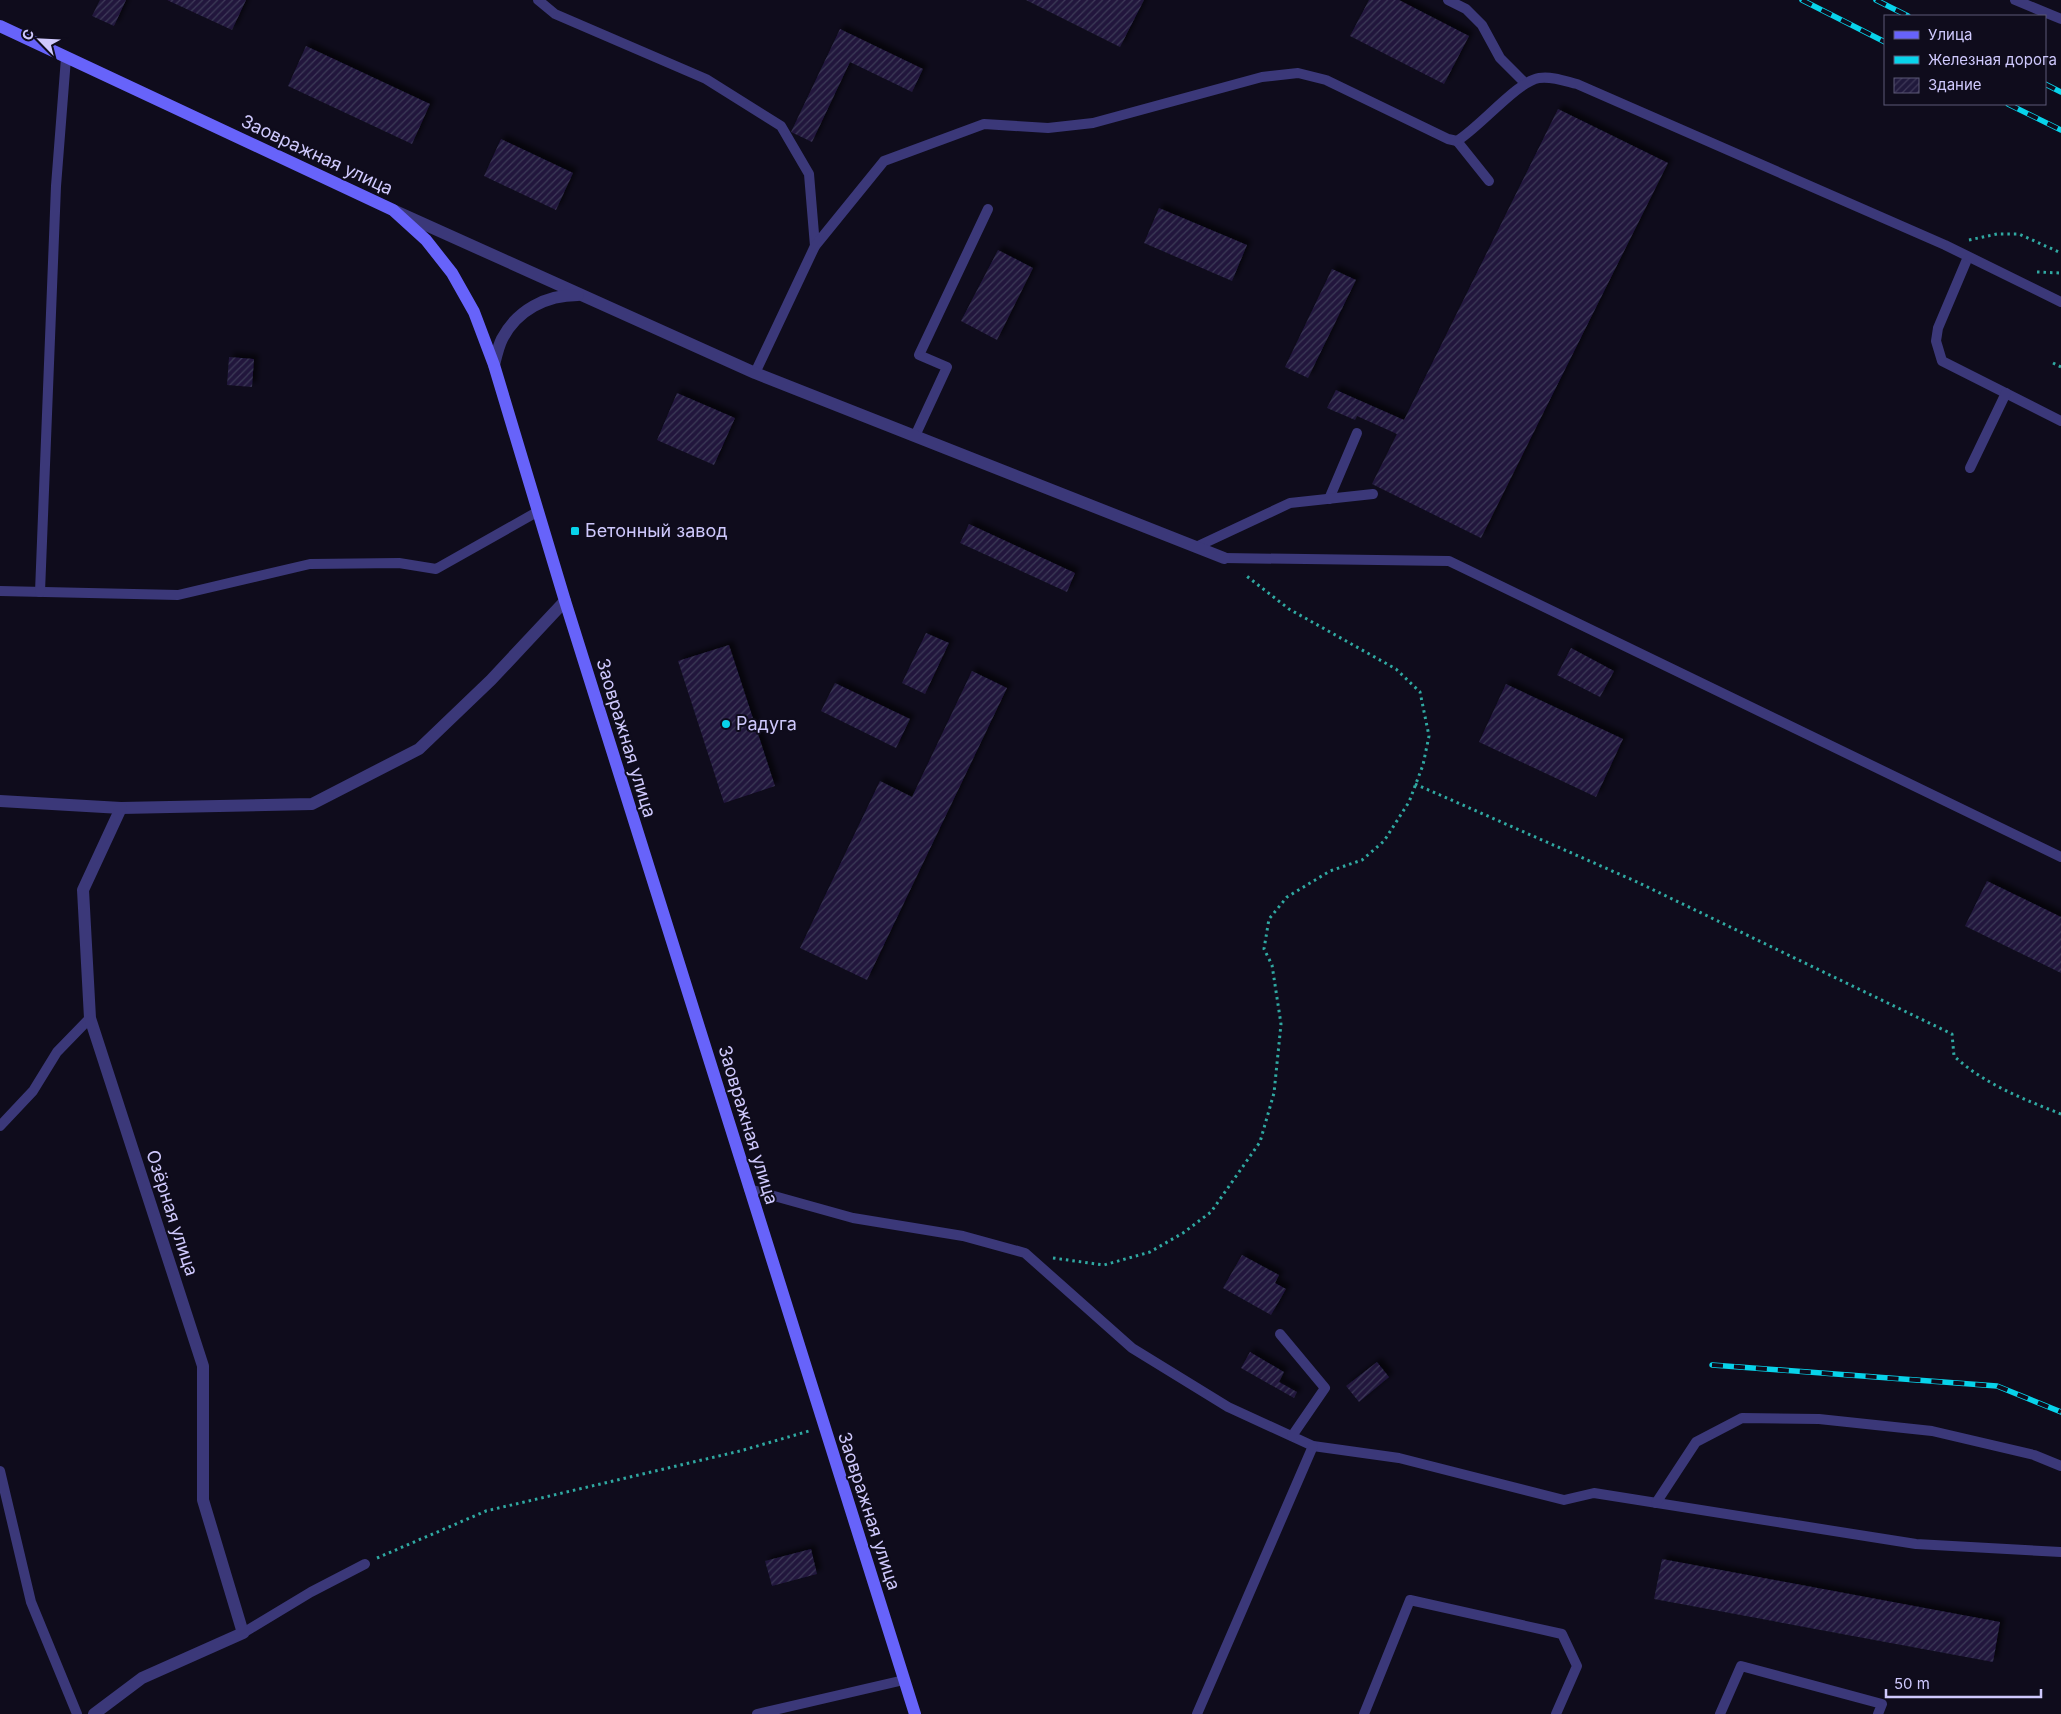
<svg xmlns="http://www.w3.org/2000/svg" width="2061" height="1714" font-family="Inter,sans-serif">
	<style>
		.building { fill: url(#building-hatch); filter: url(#shadow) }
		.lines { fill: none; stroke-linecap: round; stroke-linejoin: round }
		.path { stroke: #30a9a2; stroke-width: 3; stroke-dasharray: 2.5 4; stroke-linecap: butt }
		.lane { stroke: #3b3879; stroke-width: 10 }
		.street { stroke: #3b3879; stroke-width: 12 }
		.secondary { stroke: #6763fa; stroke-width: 12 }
		.rail-casing { stroke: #08d3ea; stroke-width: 5.5 }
		.rail { stroke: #0f0c1c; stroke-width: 4; stroke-dasharray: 11; stroke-linecap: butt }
		.poi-dot { fill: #08d3ea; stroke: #0f0c1c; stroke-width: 2 }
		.labels { text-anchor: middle; stroke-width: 4; stroke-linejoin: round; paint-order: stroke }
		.street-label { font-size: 18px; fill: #cfc9fd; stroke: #0f0c1c }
		.poi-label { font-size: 18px; fill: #cfc9fd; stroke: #0f0c1c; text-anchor: start }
	</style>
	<defs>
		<pattern id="building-hatch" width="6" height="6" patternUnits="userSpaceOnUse" patternTransform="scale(1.25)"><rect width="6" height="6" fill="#20193c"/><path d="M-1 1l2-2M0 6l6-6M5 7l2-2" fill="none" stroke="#3f3959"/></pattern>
		<filter id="shadow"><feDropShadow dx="4.5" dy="-4.5" stdDeviation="2.5" flood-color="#0009"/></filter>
	</defs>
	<rect width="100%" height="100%" fill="#0f0c1c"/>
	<g class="building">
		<path d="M100 0H126L114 26 92 16Z"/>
		<path d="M167 0H246L232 30Z"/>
		<path d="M1026 0H1144L1120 47Z"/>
		<path d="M1369 0H1399L1469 36 1444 84 1350 36Z"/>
		<path d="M840 29 923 69 912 92 850 62 812 142 791 132Z"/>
		<path d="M306 46 430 104 412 144 288 86Z"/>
		<path d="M1558 109 1668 163 1481 538 1372 484 1397 434 1357 416 1355 420 1327 408 1336 390 1404 420Z"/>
		<path d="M501 139 573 173 556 210 484 176Z"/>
		<path d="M1159 208 1247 245 1232 281 1144 243Z"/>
		<path d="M998 250 1033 268 997 340 961 321Z"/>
		<path d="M1332 269 1356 280 1308 378 1285 367Z"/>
		<path d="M229 357 254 359 252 387 227 385Z"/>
		<path d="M677 393 735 418 714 465 657 440Z"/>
		<path d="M969 524 1075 573 1067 592 960 543Z"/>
		<path d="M926 633 949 643 925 694 902 683Z"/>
		<path d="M729 645 775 786 724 803 678 661Z"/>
		<path d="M1571 648 1614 671 1600 697 1557 675Z"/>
		<path d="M972 671 1007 688 867 980 800 948 880 781 912 797Z"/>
		<path d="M835 683 910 719 896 748 821 711Z"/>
		<path d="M1506 684 1623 739 1596 797 1479 742Z"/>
		<path d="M1987 881 2061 917V973L1965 926Z"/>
		<path d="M1242 1255 1279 1275 1275 1283 1286 1289 1271 1315 1223 1288Z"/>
		<path d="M1250 1352 1284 1372 1279 1382 1297 1392 1294 1398 1241 1368Z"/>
		<path d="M1377 1362 1389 1377 1359 1402 1346 1386Z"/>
		<path d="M811 1549 817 1574 772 1586 765 1561Z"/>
		<path d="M1662 1559 2000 1622 1993 1662 1654 1599Z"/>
	</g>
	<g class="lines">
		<g class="path">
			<path d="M1969 240 1997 234H2019L2061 253"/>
			<path d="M2037 272 2061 273"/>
			<path d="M2053 363 2061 367"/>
			<path d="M1415 784 1635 881 1952 1034 1954 1056C1984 1084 2023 1099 2061 1114"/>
			<path d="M1053 1258 1104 1265 1150 1252 1183 1233 1211 1212 1260 1142 1274 1093 1281 1024 1272 965 1264 949 1269 919 1287 897 1330 871 1362 860 1384 841 1409 802 1423 765 1429 736 1420 692 1396 669 1289 609 1244 574"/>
			<path d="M377 1558 486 1511 740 1451 809 1431"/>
		</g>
		<g class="lane">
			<path d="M538 0 555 14 706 79 781 126 809 174 815 246"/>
			<path d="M1448 0 1466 9 1482 25 1500 58 1525 83"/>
			<path d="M2015 0 2061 19"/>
			<path d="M1457 141 1489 181"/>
			<path d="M1968 257 1938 328 1936 341 1942 361 2061 421"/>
			<path d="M755 373 815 246 884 161 984 124 1048 128 1093 123 1262 77 1298 73 1326 80 1448 139 1457 141C1480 127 1518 81 1539 78 1552 76 1565 81 1577 84L1945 245 2061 302"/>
			<path d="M915 436 947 367 919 355 988 209"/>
			<path d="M1970 468 2006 393"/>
			<path d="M1329 499 1357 433"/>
			<path d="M1196 547 1290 503 1373 494"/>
			<path d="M1224 558 1449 561 2061 857"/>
			<path d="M0 591 178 595 310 564 399 563 436 569 537 512"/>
			<path d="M40 592 56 186 66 58"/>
			<path d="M0 1126 33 1091 57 1052 90 1018"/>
			<path d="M749 1189 853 1218 963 1236 1025 1253 1132 1348 1228 1407 1313 1446 1399 1458 1564 1500 1594 1493 1916 1544 2061 1552"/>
			<path d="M1280 1334 1325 1388 1292 1436"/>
			<path d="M0 1471 31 1602 77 1714"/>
			<path d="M1656 1503 1696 1442 1742 1418 1819 1419 1932 1431 2034 1455 2061 1466"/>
			<path d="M243 1633 311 1592 365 1564"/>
			<path d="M757 1714 904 1680"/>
			<path d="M1197 1714 1313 1446"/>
			<path d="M1364 1714 1410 1600 1562 1634 1577 1666 1556 1714"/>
			<path d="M1720 1714 1741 1666 1882 1704 1878 1714"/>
		</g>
		<g class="street">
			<path d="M395 211 755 373 1224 558"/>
			<path d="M494 365C496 357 498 347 502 339 517 310 546 295 578 295"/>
			<path d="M0 801 121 808 312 804 419 749 491 680 565 601"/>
			<path d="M94 1714 142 1678 243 1633 203 1500V1366L90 1018 83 890 121 808"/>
		</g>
		<path class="secondary" d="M0 26 393 210 426 240 452 273 474 312 494 365 565 601 915 1714"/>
		<defs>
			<g id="rail">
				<path d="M1802 0 1885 42"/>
				<path d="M1876 0 1908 16"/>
				<path d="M2045 84 2061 92"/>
				<path d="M2008 104 2061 130"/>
				<path d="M1712 1365 1997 1386 2061 1412"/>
			</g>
		</defs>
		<use href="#rail" class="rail-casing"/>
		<use href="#rail" class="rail"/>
	</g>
	<g class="poi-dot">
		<rect x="570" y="526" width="10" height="10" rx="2.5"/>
		<circle cx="726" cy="724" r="5"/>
	</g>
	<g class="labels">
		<g class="street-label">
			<text transform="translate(317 155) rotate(25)" y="6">Заовражная улица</text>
			<text transform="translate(626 738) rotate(73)" y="6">Заовражная улица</text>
			<text transform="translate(748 1125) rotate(73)" y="6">Заовражная улица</text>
			<text transform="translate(172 1213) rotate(72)" y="6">Озёрная улица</text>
			<text transform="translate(869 1511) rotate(72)" y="6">Заовражная улица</text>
		</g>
		<g class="poi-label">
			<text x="585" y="537">Бетонный завод</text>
			<text x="736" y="730">Радуга</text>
		</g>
	</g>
	<rect x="1884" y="15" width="162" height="90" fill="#0f0c1c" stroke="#5c5876"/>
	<rect x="1894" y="31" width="25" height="8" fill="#6763fa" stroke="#5c5876"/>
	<text x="1928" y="40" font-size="15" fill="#cfc9fd">Улица</text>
	<rect x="1894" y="56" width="25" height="8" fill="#08d3ea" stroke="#5c5876"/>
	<text x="1928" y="65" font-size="15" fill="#cfc9fd">Железная дорога</text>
	<rect x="1894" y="78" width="25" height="15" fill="url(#building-hatch)" stroke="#5c5876"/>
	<text x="1928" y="90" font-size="15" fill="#cfc9fd">Здание</text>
	<g transform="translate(40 40) rotate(294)" stroke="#0f0c1c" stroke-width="4" paint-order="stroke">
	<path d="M0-4L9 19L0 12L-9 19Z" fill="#cfc9fd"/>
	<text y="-8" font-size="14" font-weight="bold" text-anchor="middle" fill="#cfc9fd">С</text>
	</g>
	<path d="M1886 1689v8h155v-8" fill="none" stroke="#cfc9fd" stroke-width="2.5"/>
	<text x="1894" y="1689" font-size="15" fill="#cfc9fd" stroke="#0f0c1c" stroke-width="4" paint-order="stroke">50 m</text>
</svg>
